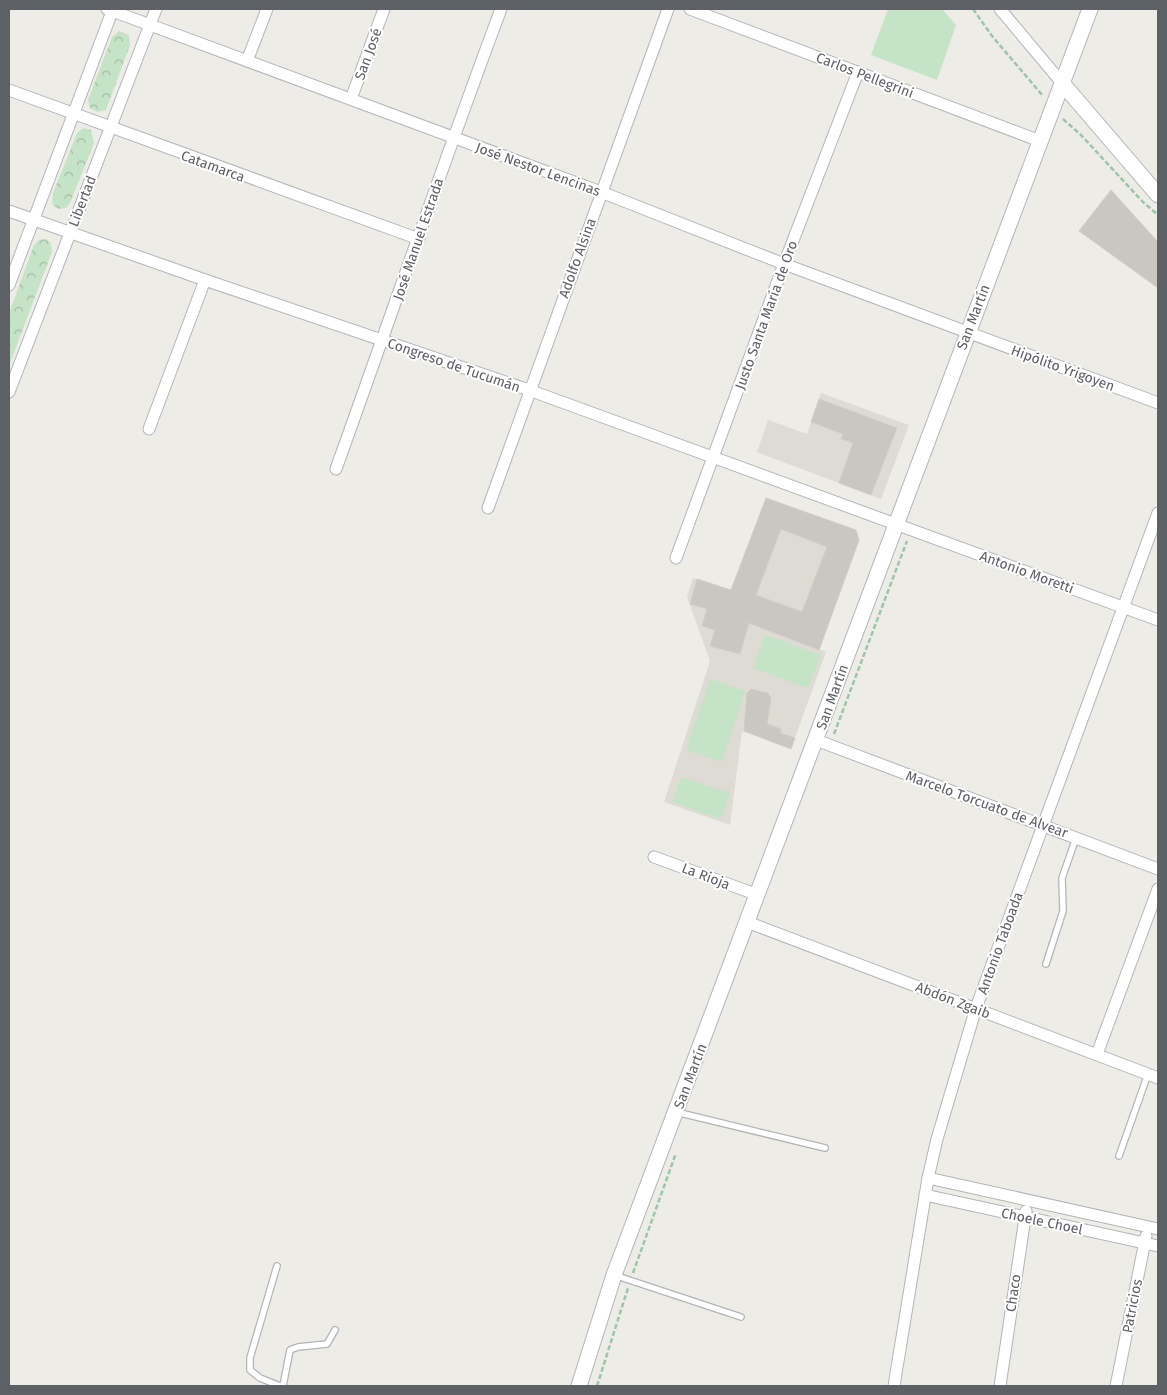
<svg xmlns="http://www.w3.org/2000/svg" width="1167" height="1395" font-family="'Fira Sans',sans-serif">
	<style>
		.education { fill: #dedbd4 }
		.grass { fill: #c5e3c6 }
		.forest { fill: url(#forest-crowns) }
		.building { fill: #cac7c2; stroke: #d2cec5; fill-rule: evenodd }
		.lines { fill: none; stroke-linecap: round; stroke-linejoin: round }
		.lane-casing { stroke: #b3b5b9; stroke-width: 8 }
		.street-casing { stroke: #b3b5b9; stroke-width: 13 }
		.secondary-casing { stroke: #b2b5b9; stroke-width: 17 }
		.path { stroke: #9ec4aa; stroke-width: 2.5; stroke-dasharray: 5 2.5; stroke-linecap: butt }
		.lane { stroke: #fff; stroke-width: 5.5 }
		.street { stroke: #fff; stroke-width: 11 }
		.secondary { stroke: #fff; stroke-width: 15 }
		.labels { text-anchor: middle; stroke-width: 4; stroke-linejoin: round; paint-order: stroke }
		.street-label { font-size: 14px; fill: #5d6065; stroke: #fff }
	</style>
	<defs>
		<pattern id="forest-crowns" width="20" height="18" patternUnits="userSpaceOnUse" patternTransform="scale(1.25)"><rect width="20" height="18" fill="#c5e3c6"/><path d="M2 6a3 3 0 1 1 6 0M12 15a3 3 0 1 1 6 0" fill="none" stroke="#a3bba4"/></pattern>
	</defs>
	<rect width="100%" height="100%" fill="#eeece6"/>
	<g class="education">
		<path d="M821 393 909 425 881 499 757 452 768 420 807 434Z"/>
		<path d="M766 498 856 530 859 540 819 649 826 652 791 749 742 731 730 825 664 802 710 661 687 597 693 578 731 590Z"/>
	</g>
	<g class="grass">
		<path d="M888 9H942L956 25 937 80 871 55Z"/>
		<path d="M765 635 821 655 808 688 753 668Z"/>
		<path d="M710 679 745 691 722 762 686 750Z"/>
		<path d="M681 777 730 793 721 819 672 802Z"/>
	</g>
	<g class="forest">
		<path d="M119 31 129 35 130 45 106 110 97 112 90 108 88 100 112 37Z"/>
		<path d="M83 128 91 130 94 143 70 203 66 208 58 209 52 204 53 193 77 133Z"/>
		<path d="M46 239 51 243 52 252 9 366V313L34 245 39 240Z"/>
	</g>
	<g class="building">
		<path d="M1111 190 1158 242V288L1079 231Z"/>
		<path d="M819 399 897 428 871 495 839 483 853 443 841 439 843 434 811 422Z"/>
		<path d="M766 498 856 530 859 540 819 650 749 623 740 654 710 646 715 630 702 626 707 609 690 604 697 579 731 590ZM781 529 827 547 802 612 756 595Z"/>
		<path d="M751 689 768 693 771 698 767 724 781 729 780 733 795 738 791 749 744 731 747 693Z"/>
	</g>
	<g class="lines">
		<defs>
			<g id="lane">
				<path d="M1046 964 1063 911 1062 878 1076 838"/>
				<path d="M676 1112 825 1148"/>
				<path d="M1119 1156 1148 1074"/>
				<path d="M277 1266 250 1358V1370L260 1378 280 1386"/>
				<path d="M614 1275 741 1317"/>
				<path d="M283 1386 290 1350 298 1347 327 1344 335 1330"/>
			</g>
			<g id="street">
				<path d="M107 9 601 192 784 264 1158 403"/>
				<path d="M690 9 1040 141"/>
				<path d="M1000 9 1062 83"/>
				<path d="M247 61 267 9"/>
				<path d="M9 90 419 239"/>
				<path d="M351 99 384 9"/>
				<path d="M9 211 205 280 529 390 1158 620"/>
				<path d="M9 285 113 9"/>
				<path d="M9 392 156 9"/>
				<path d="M149 429 205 280"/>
				<path d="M336 469C391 316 444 161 501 9"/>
				<path d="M488 508 668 9"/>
				<path d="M676 558 784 264 858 72"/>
				<path d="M816 740 1158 869"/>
				<path d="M654 857 758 895"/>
				<path d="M747 922 1158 1078"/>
				<path d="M1097 1054 1158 889"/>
				<path d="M928 1178 1158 1229"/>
				<path d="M925 1195 1158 1246"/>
				<path d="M894 1386 928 1178 937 1139 976 1008 1158 513"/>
				<path d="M1000 1386 1026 1211"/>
				<path d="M1116 1386 1146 1236"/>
			</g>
			<g id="secondary">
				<path d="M1062 83 1158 195"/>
				<path d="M579 1386 614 1275 1090 9"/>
			</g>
		</defs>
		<use href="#lane" class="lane-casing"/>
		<use href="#street" class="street-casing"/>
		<use href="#secondary" class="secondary-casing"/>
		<g class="path">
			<path d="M973 9 992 36 1043 96"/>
			<path d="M1063 119 1081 135 1143 202 1158 215"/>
			<path d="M834 734 907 541"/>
			<path d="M633 1273 676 1153"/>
			<path d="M597 1386 628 1288"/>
		</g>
		<use href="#lane" class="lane"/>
		<use href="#street" class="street"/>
		<use href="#secondary" class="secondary"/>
	</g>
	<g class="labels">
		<g class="street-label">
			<text transform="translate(368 54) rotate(-70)" y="5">San José</text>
			<text transform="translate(865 75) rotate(21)" y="5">Carlos Pellegrini</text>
			<text transform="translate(213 166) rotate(20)" y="5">Catamarca</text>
			<text transform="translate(538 169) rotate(20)" y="5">José Nestor Lencinas</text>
			<text transform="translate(82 201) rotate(-69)" y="5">Libertad</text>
			<text transform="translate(418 239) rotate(-71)" y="5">José Manuel Estrada</text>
			<text transform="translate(577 258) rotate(-70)" y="5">Adolfo Alsina</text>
			<text transform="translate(766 315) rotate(-70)" y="5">Justo Santa María de Oro</text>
			<text transform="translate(973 317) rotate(-69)" y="5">San Martín</text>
			<text transform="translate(454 365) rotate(19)" y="5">Congreso de Tucumán</text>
			<text transform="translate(1063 368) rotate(20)" y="5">Hipólito Yrigoyen</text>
			<text transform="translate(1027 572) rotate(20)" y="5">Antonio Moretti</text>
			<text transform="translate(832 697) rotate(-70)" y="5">San Martín</text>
			<text transform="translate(987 804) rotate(20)" y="5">Marcelo Torcuato de Alvear</text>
			<text transform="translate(706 876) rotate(21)" y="5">La Rioja</text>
			<text transform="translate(1000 943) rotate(-70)" y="5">Antonio Taboada</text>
			<text transform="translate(953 1000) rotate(21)" y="5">Abdón Zgaib</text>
			<text transform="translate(690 1076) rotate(-69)" y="5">San Martín</text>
			<text transform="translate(1042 1221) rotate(12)" y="5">Choele Choel</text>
			<text transform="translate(1013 1293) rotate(-82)" y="5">Chaco</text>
			<text transform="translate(1132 1306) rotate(-79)" y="5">Patricios</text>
		</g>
	</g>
	<rect width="1167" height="1395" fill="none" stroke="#5d6065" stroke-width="20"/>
</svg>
